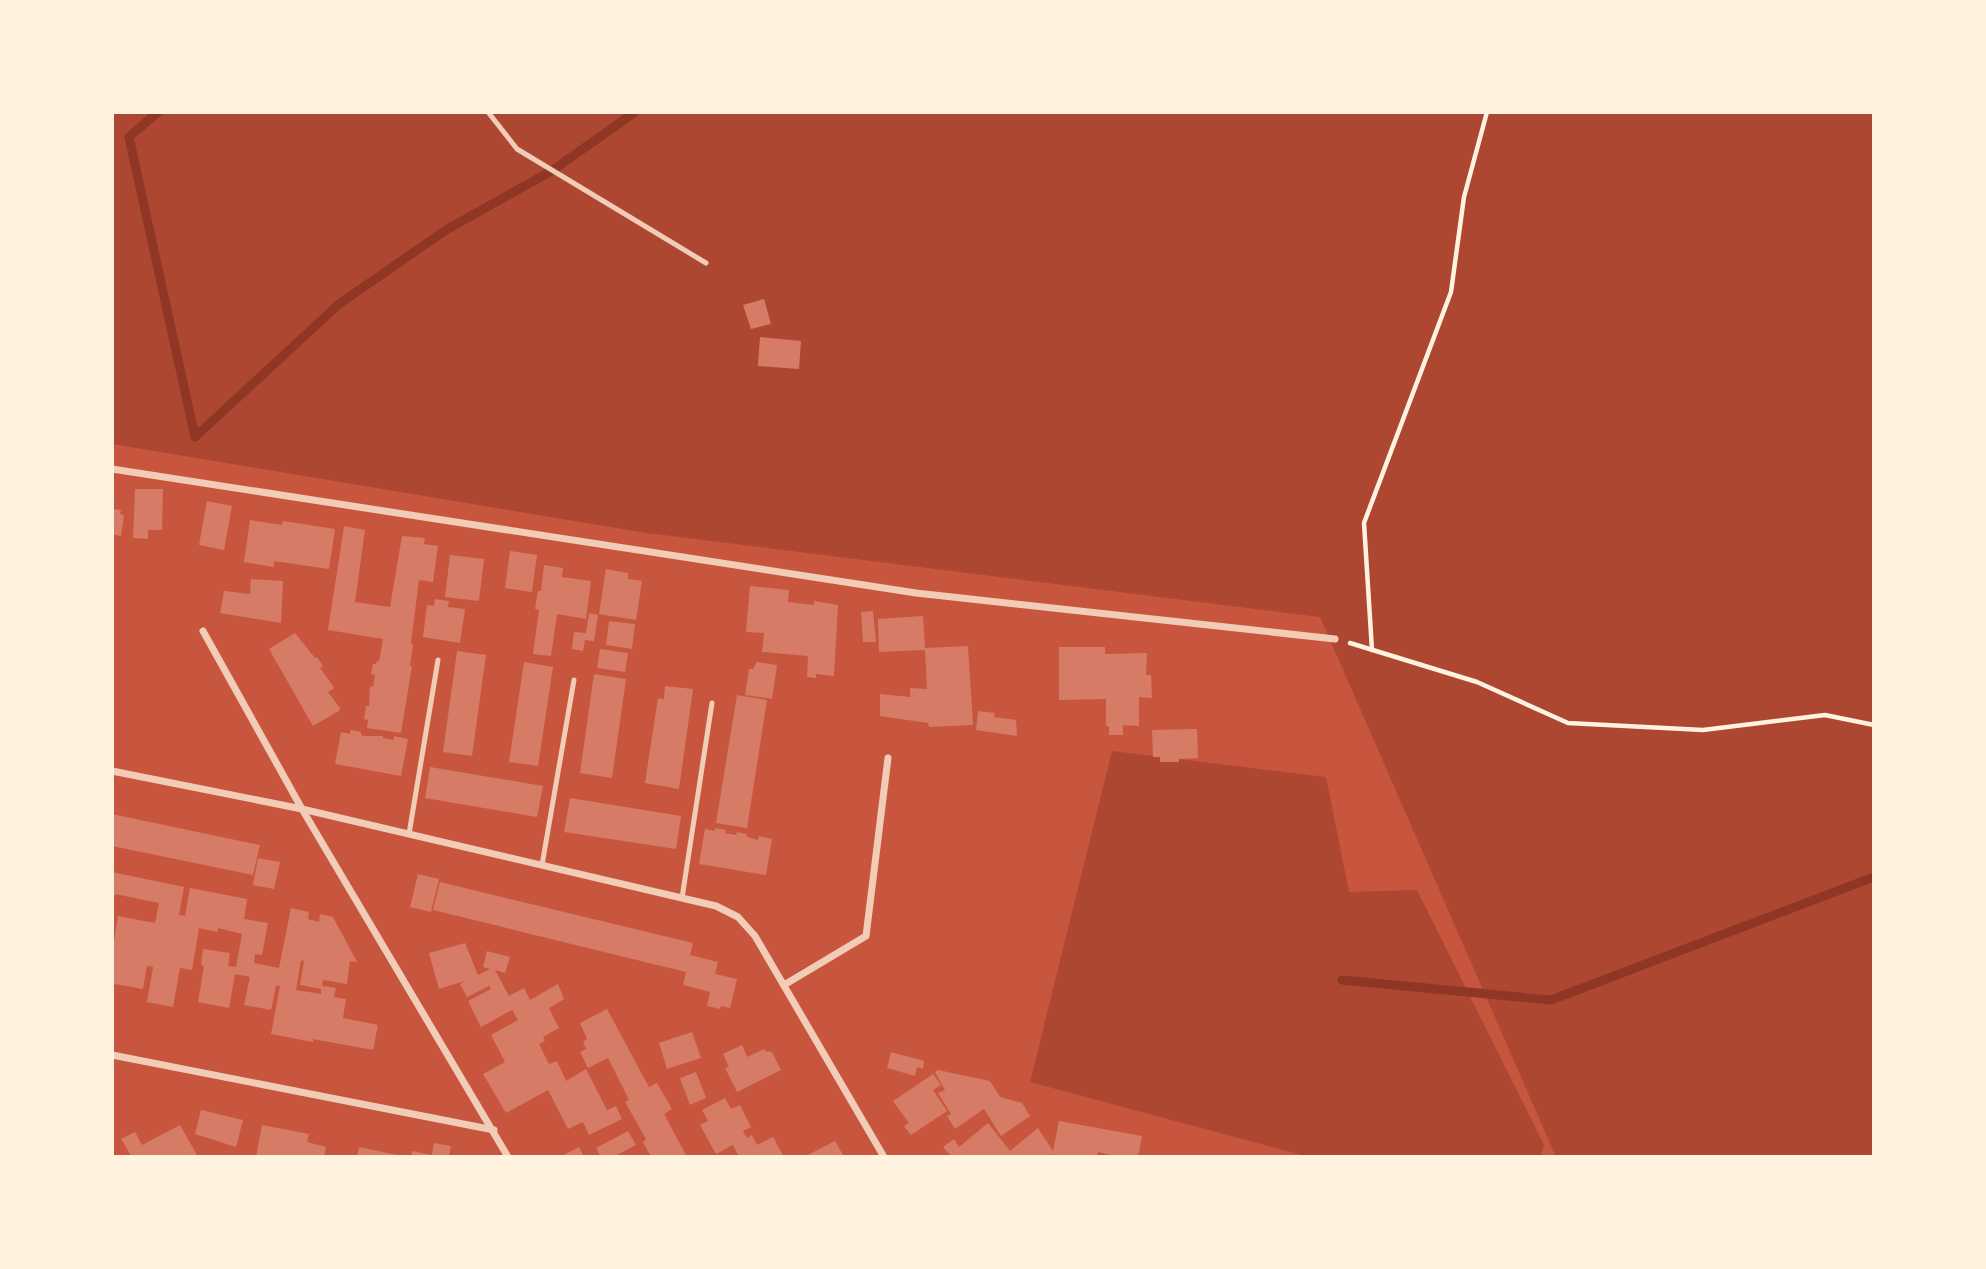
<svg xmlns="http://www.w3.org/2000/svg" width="1986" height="1269" font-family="Barlow,sans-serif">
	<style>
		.green { fill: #ae4732 }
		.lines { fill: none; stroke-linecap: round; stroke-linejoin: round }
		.stream { stroke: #8f3625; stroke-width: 9 }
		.building { fill: #d67c66; fill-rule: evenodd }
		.path { stroke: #fff3e0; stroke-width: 4.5 }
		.service { stroke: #f1ccb7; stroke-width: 5 }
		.minor { stroke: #f1ccb7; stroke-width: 7 }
	</style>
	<rect width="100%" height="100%" fill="#c8553d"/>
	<g class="green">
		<path d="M112 112H1874V1157H1556L1320 617 647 533 112 444Z"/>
		<path d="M1112 751 1326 777 1349 892 1417 890 1544 1145 1541 1157H1309L1030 1082Z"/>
	</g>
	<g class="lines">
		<g class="stream">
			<path d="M158 112 129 137 195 437 339 304 446 230 553 170 635 112"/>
			<path d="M1342 980 1551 1000 1874 877"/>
		</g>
	</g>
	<g class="building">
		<path d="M764 299 771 324 751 329 743 305Z"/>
		<path d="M760 337 801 341 799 369 758 366Z"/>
		<path d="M135 489H163L162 530H148V539L133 538Z"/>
		<path d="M207 501 232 506 224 550 199 545Z"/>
		<path d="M112 509 121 510 120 514 124 515 121 536 112 534Z"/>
		<path d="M250 520 282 525 283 521 335 529 329 569 274 561V567L244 562Z"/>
		<path d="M344 526 365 530 355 602 390 607 402 536 425 538 424 544 438 546 433 582 419 580 411 643 413 644 410 666H412L401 733 367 728 368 720 364 719 366 706H369L370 686 373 687 375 675 371 674 373 664H376L377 661H379L383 639 328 630Z"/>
		<path d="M510 551 537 555 532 592 505 588Z"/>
		<path d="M450 555 484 559 479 601 445 597Z"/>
		<path d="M544 565 563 568 562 577 591 581 586 619 557 614 551 656 533 654 539 610 535 609 538 591H541Z"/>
		<path d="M606 569 628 573V579L642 581 636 620 599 614Z"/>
		<path d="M251 579 283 581 281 623 220 613 224 591 250 594Z"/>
		<path d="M750 586 789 590 788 602 814 605V601L838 605 834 676 816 674V678L807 677 808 656 762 652 764 633 746 632Z"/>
		<path d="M435 599 449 601 448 607 465 609 460 643 423 637 427 605 434 606Z"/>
		<path d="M873 611 876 642H863L861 612Z"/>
		<path d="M589 613 598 615 594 641 585 640 583 651 572 649 574 632 586 633Z"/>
		<path d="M923 616 925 648 968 646 973 725 929 727 928 723 880 716V694L910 697V688L927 689 925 650 879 652 878 619Z"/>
		<path d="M609 621 635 624 632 649 606 645Z"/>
		<path d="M295 633 315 658 317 657 323 666 320 668 333 686V689L328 692 340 708 339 711 313 726 269 649Z"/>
		<path d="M1059 647H1105V654L1147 653 1146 675H1151L1152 698 1139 697V726L1123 725V735H1109V726H1106V699L1059 700Z"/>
		<path d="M600 649 628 653 625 672 597 668Z"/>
		<path d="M457 651 486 655 472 756 443 752Z"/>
		<path d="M524 662 553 667 538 766 509 762Z"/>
		<path d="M757 662 777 665 772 699 745 695 749 669H753Z"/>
		<path d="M594 674 626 679 612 778 580 773Z"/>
		<path d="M665 686 693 689 679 789 645 783 658 698 664 699Z"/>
		<path d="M737 695 767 700 747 828 716 823Z"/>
		<path d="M978 711 995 713 994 717 1016 720 1017 736 976 730Z"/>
		<path d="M1197 729 1198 758 1179 759V762H1160V757H1153L1152 730Z"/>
		<path d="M351 730 361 732V735L365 736H383V738L394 740V736L408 739 401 776 335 764 341 732 350 734Z"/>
		<path d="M430 767 543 786 537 817 425 798Z"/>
		<path d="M570 798 681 816 676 849 564 832Z"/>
		<path d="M112 814 260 845 253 875 112 846Z"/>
		<path d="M715 828 726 830 725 833 736 835 737 832 747 834V837L758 840 759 836 772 839 766 875 699 864 705 829 715 831Z"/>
		<path d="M258 858 280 862 274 889 253 885Z"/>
		<path d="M112 872 184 887 179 915 185 916 190 888 247 899 244 919 268 923 262 955 255 954 254 963 279 968 291 908 309 912 308 919 319 922 320 914 333 917 357 962 350 961 347 984 323 980 322 986 336 988 334 997 346 999 343 1018 378 1025 373 1050 313 1039V1042L271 1034 280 986H276L271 1010 244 1005 250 977 235 974 229 1008 198 1002 204 966 201 965 203 949 230 953 228 966 236 967 242 934 218 928V932L199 928 192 970 180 968 173 1007 147 1002 153 967 147 966 143 989 115 984 112 992V954L118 916 155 923 159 903 115 894 112 903ZM301 960 304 961 300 985 321 989V994L296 990Z"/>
		<path d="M418 874 439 879 431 912 410 907Z"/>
		<path d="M440 882 693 943 690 955 718 962 715 974 737 979 730 1008 721 1006 720 1009 707 1006 710 992 683 985 686 972 433 910Z"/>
		<path d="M465 943 478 975 490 969 483 967 487 951 510 957 505 973 495 970 509 996 524 988 530 1000 558 984 564 999 549 1008 559 1028 543 1037 545 1041 539 1044 549 1064 557 1061 566 1081 586 1069 607 1110 616 1106 622 1119 589 1135 583 1122 568 1129 548 1090 506 1113 483 1074 505 1062 491 1035 518 1020 512 1010 481 1027 468 1001 491 989 489 986 467 997 460 984 465 981 439 989 429 953Z"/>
		<path d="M607 1009 649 1087 657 1083 672 1109 664 1114 687 1157H651L643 1142 646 1139 625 1102 629 1100 608 1058 588 1068 580 1052 586 1049 583 1042 587 1039 580 1023Z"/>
		<path d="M692 1032 701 1058 667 1069 659 1043Z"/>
		<path d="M742 1045 747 1057 764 1049 765 1051 772 1052 781 1070 737 1092 725 1068 729 1067 723 1054Z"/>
		<path d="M891 1052 924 1061 923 1069 917 1067 915 1076 887 1068Z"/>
		<path d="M938 1070 990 1081 1000 1097 1022 1103 1030 1116 1001 1136 984 1109 955 1129 947 1116 951 1114 938 1093 945 1090 935 1072Z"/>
		<path d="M696 1072 706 1098 690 1105 680 1078Z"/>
		<path d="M933 1074 941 1085 933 1090 947 1111 911 1135 904 1126 909 1123 893 1101Z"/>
		<path d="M725 1098 731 1109 740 1105 751 1127 743 1131 747 1138 752 1135 757 1145 773 1137 784 1157H739L733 1145 716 1154 700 1125 708 1121 702 1110Z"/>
		<path d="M201 1110 243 1120 236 1147 195 1134Z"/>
		<path d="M1059 1121 1142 1136 1138 1157H1120L1098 1152 1097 1157H1052L1053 1154 1048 1157H947L950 1155 943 1147 954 1139 959 1147 988 1123 1010 1151 1038 1128 1053 1151Z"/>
		<path d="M180 1125 198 1157H132L121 1139 135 1132 142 1145Z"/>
		<path d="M262 1125 309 1134 307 1142 326 1147 324 1157H256Z"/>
		<path d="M628 1131 636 1145 613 1157H601L596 1148Z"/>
		<path d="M835 1141 844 1157H804Z"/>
		<path d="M434 1143 451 1146 449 1157H411L412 1151 432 1155Z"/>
		<path d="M359 1147 402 1156V1157H357Z"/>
		<path d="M579 1147 584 1157H560Z"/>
	</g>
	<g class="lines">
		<g class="path">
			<path d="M1350 643 1477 682 1568 723 1703 730 1825 715 1874 725"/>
			<path d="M1372 650 1364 523 1451 292 1464 197 1487 112"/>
		</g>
		<g class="service">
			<path d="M488 112 517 149 706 263"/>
			<path d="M409 834 438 660"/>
			<path d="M542 865 574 680"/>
			<path d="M682 898 712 703"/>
		</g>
		<g class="minor">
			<path d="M112 469 916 593 1335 639"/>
			<path d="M203 631 302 809 508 1157"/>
			<path d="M112 771 302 809 716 906 738 917 755 936 884 1157"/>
			<path d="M784 985 866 936 888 758"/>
			<path d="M112 1055 494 1130"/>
		</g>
	</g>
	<rect width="1986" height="1269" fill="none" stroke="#fff3e0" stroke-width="228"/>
</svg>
